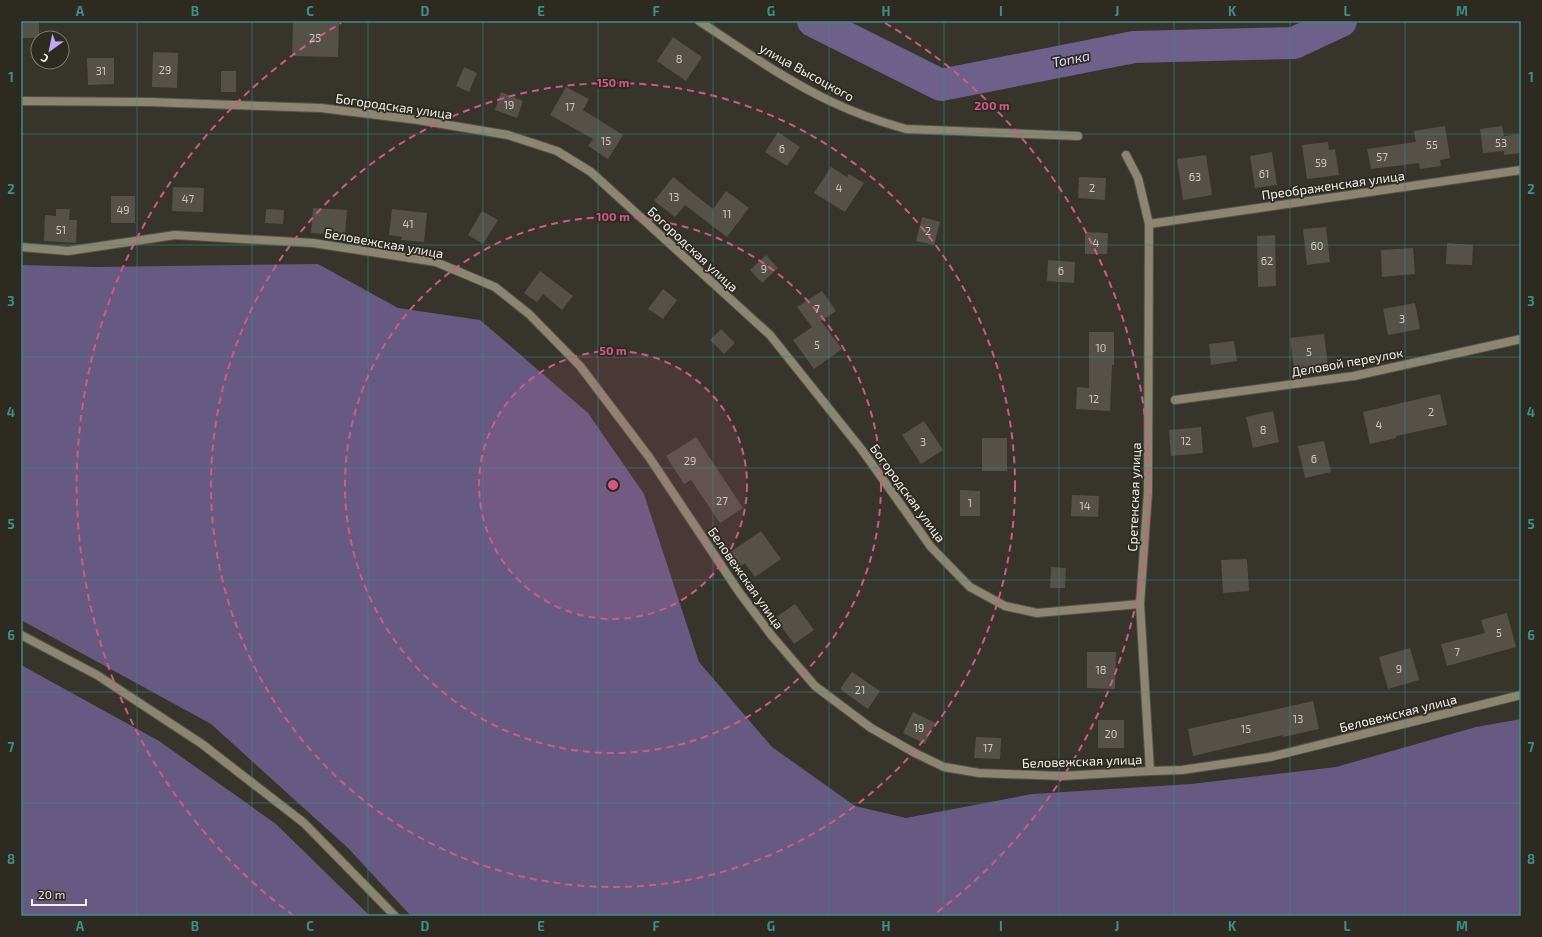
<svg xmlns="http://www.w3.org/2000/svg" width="1542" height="937" font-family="'Exo 2',sans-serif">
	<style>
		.forest { fill: #665a83 }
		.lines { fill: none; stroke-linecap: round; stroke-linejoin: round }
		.river { stroke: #6d608a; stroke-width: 32 }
		.building { fill: #555148 }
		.minor-casing { stroke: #55524a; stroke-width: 10 }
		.minor { stroke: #8c8571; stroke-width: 8 }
		.grid { fill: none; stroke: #3d8f87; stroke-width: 1; stroke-opacity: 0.55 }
		.ring { fill: none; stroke: #d15986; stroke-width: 2; stroke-dasharray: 7 5 }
		.labels { text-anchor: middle; stroke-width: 3.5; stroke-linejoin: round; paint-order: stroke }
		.number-label { font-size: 11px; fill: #ccc9c2 }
		.street-label { font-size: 13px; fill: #f3f1eb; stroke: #2d2a22 }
		.water-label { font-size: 14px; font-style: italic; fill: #e1d5ff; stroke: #2d2a22 }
		.centre { fill: #d15986; stroke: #2d2a22; stroke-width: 2 }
		.ring-label { font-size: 12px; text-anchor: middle; font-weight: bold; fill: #d15986; stroke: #2d2a22; stroke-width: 3.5; stroke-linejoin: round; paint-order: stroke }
		.neatline { fill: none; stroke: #3d8f87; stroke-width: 1.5 }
		.grid-label { font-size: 13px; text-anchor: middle; font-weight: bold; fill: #3d8f87 }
	</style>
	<rect width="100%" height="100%" fill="#37342b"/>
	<g class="forest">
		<path d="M318 264 398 308 480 320 588 413 644 494 699 662 772 747 855 806 906 818 1032 794 1191 784 1336 767 1476 727 1521 719V916H411L348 848 211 724 21 620V265L96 267Z"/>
		<path d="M21 665 159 741 276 824 370 916H21Z"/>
	</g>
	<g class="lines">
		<path class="river" d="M813 21 941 85 1134 47 1294 43 1341 21"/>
	</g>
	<g class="building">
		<rect x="21" y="21" width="18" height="17"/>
		<path d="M293 21H339L338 57 292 56Z"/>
		<path d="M673 37 702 57 686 81 657 61Z"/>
		<path d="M153 52 178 53 177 88 152 87Z"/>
		<path d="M87 58H114V84L88 85Z"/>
		<path d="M464 67 477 73 469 92 456 86Z"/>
		<rect x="221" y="71" width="15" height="21"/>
		<path d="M566 87 589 99 583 110 623 135 608 159 588 146 593 139 550 115Z"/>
		<path d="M501 92 523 101 517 118 495 110Z"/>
		<path d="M1445 126 1450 158 1440 160 1441 166 1420 169 1419 163 1371 169 1367 149 1416 142 1414 131Z"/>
		<path d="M1502 126 1504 136 1521 134V153L1504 155V151L1483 153 1480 129Z"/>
		<path d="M778 132 800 147 787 166 765 152Z"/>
		<path d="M1328 142 1329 150 1335 149 1339 175 1307 179 1302 145Z"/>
		<path d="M1272 152 1277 185 1255 188 1250 156Z"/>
		<path d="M1206 155 1212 195 1183 200 1177 159Z"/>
		<path d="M831 167 847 177 849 174 864 183 845 212 814 193Z"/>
		<path d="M673 177 713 209 726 191 749 208 727 237 685 205 675 217 654 201Z"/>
		<path d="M1079 177 1106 178 1105 200 1078 198Z"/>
		<path d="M173 187 204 188 203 212 172 211Z"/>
		<rect x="111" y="196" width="24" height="27"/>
		<path d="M313 208 347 210 345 235 311 233Z"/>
		<path d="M56 209H70L69 220H77L76 243 44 241 45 215 56 216Z"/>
		<path d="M266 209 284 210 283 224 265 223Z"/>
		<path d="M392 209 427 213 424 242 401 240 402 237 389 235Z"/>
		<path d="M482 211 498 220 483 244 468 235Z"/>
		<path d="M922 217 940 222 934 245 916 241Z"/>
		<path d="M1326 227 1330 262 1307 265 1303 229Z"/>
		<path d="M1085 232 1108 233 1107 254H1085Z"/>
		<path d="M1275 235 1276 286 1258 287 1257 236Z"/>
		<path d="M1447 243 1473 245 1472 265 1446 264Z"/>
		<path d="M1413 248 1415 274 1382 277 1381 250Z"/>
		<path d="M766 255 778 268 762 283 750 270Z"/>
		<path d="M1048 260 1075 262 1074 283 1047 281Z"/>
		<path d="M540 271 573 296 562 310 543 294 537 302 524 293Z"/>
		<path d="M663 289 677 300 663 319 648 309Z"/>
		<path d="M822 291 836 311 821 321 842 349 814 369 793 340 812 327 797 307Z"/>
		<path d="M1415 303 1420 329 1388 335 1383 309Z"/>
		<path d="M721 329 735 343 724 354 710 340Z"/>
		<path d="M1089 332H1114V365H1112L1110 411 1076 409 1077 387 1089 388Z"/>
		<path d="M1324 334 1328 366 1294 370 1290 338Z"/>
		<path d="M1234 341 1237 361 1211 365 1209 344Z"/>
		<path d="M1440 394 1447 425 1396 436V438L1370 444 1363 412Z"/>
		<path d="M1273 411 1279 442 1253 448 1246 417Z"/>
		<path d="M924 421 943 450 921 464 902 435Z"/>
		<path d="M1201 427 1203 453 1171 456 1169 430Z"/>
		<path d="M696 437 743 508 720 523 691 480 684 484 666 456Z"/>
		<rect x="982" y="438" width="25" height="33"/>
		<path d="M1324 441 1331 472 1305 478 1298 446Z"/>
		<path d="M960 490 980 491V516H960Z"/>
		<path d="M1072 495 1099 496 1098 517 1071 516Z"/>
		<path d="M761 531 781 559 755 577 745 563 736 570 726 555Z"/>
		<path d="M1247 559 1249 591 1223 593 1221 560Z"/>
		<path d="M1051 567 1066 568 1065 588H1050Z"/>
		<path d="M795 604 814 630 794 644 775 618Z"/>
		<path d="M1507 613 1516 647 1447 666 1441 644 1485 633 1481 620Z"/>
		<path d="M1410 648 1419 680 1388 689 1379 657Z"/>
		<path d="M1087 652H1116L1115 689 1087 688Z"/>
		<path d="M852 672 880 691 868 709 840 689Z"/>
		<path d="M1313 701 1319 729 1283 737V735L1193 756 1188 729Z"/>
		<path d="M913 712 935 723 925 744 903 733Z"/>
		<rect x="1098" y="720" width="26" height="28"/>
		<path d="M976 737 1001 738 1000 759 974 758Z"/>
	</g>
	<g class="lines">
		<defs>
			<g id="minor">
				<path d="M699 21C742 49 785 80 832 102 855 113 881 122 906 129L1078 136"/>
				<path d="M21 101 149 102 321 108 418 120 508 135 557 151 591 172 770 335 862 450 931 547 970 587 1005 606 1037 613 1140 604"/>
				<path d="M1126 155 1138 178 1149 224 1148 492 1140 604 1150 771"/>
				<path d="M1149 224 1521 170"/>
				<path d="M21 247 68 251 175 235 313 243 436 262 495 287 529 314 580 366 649 457 739 592 772 636 815 686 871 728 915 753 944 767 979 773 1062 776 1150 771 1182 770 1270 757 1521 695"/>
				<path d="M1175 400 1354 376 1521 339"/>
				<path d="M21 635 97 675 202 744 304 823 395 916"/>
			</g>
		</defs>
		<use href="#minor" class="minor-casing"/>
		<use href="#minor" class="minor"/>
	</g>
	<path class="grid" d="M137 21V916M252 21V916M368 21V916M483 21V916M598 21V916M713 21V916M829 21V916M944 21V916M1059 21V916M1174 21V916M1290 21V916M1405 21V916M21 134H1521M21 245H1521M21 357H1521M21 468H1521M21 580H1521M21 692H1521M21 803H1521"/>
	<circle cx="613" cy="485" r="134" fill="#d15986" fill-opacity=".12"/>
	<g class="ring">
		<circle cx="613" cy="485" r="134"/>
		<circle cx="613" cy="485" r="268"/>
		<circle cx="613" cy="485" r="402"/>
		<path d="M294 916A536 536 0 0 1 341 23M885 23A536 536 0 0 1 932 916"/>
	</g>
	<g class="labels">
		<g class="number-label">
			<text x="315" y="42">25</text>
			<text x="679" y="63">8</text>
			<text x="165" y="74">29</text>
			<text x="101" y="75">31</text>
			<text x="509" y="109">19</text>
			<text x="570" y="111">17</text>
			<text x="606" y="145">15</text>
			<text x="1501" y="147">53</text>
			<text x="1432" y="149">55</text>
			<text x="782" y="153">6</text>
			<text x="1382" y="161">57</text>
			<text x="1321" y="167">59</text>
			<text x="1264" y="178">61</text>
			<text x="1195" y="181">63</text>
			<text x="839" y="192">4</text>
			<text x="1092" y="192">2</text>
			<text x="674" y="201">13</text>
			<text x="188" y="203">47</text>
			<text x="123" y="214">49</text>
			<text x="727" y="218">11</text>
			<text x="408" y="228">41</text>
			<text x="61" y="234">51</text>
			<text x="928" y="235">2</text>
			<text x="1096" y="247">4</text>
			<text x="1317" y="250">60</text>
			<text x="1267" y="265">62</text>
			<text x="764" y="273">9</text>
			<text x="1061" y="275">6</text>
			<text x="817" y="313">7</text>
			<text x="1402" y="323">3</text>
			<text x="817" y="349">5</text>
			<text x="1101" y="352">10</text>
			<text x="1309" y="356">5</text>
			<text x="1094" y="403">12</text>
			<text x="1431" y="416">2</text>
			<text x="1379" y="429">4</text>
			<text x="1263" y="434">8</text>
			<text x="1186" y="445">12</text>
			<text x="923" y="446">3</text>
			<text x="1314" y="463">6</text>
			<text x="690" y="465">29</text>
			<text x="722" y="505">27</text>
			<text x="970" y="507">1</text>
			<text x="1085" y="510">14</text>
			<text x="1499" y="637">5</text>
			<text x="1457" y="656">7</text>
			<text x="1399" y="673">9</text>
			<text x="1101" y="674">18</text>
			<text x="860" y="694">21</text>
			<text x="1298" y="723">13</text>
			<text x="919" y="732">19</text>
			<text x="1246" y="733">15</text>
			<text x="1111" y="738">20</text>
			<text x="988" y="752">17</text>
		</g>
		<g class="street-label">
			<text transform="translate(807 72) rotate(29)" y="5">улица Высоцкого</text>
			<text transform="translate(394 106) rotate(8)" y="5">Богородская улица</text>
			<text transform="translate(1333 185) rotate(-8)" y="5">Преображенская улица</text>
			<text transform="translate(384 243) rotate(10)" y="5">Беловежская улица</text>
			<text transform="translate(693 249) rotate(43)" y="5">Богородская улица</text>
			<text transform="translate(1347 362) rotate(-10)" y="5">Деловой переулок</text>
			<text transform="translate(908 493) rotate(54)" y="5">Богородская улица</text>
			<text transform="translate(1134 497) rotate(-88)" y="5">Сретенская улица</text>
			<text transform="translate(746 578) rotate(55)" y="5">Беловежская улица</text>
			<text transform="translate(1398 713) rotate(-14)" y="5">Беловежская улица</text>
			<text transform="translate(1082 761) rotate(-2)" y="5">Беловежская улица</text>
		</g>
		<g class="water-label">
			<text transform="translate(1071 59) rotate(-11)" y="5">Топка</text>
		</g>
	</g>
	<circle cx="613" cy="485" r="6" class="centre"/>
	<g class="ring-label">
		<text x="613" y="87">150 m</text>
		<text x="992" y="110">200 m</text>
		<text x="613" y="221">100 m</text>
		<text x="613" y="355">50 m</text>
	</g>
	<rect width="1542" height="937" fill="none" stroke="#2d2a22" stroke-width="44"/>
	<g transform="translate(50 50) rotate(213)"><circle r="19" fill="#2d2a22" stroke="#7c7a72"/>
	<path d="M0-3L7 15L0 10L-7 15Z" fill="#bfa8f4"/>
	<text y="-6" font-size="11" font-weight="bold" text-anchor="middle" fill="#f3f1eb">С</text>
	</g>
	<path d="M32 899v6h54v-6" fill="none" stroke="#f3f1eb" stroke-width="2"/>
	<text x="38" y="899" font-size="12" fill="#f3f1eb" stroke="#2d2a22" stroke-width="3" paint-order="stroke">20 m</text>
	<rect x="22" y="22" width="1498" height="893" class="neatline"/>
	<g class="grid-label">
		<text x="80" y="16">A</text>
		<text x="195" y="16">B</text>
		<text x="310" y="16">C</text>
		<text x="425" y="16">D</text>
		<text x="541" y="16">E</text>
		<text x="656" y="16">F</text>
		<text x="771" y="16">G</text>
		<text x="886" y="16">H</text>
		<text x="1001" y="16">I</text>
		<text x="1117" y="16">J</text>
		<text x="1232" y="16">K</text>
		<text x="1347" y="16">L</text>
		<text x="1462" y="16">M</text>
		<text x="11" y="82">1</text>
		<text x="1531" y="82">1</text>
		<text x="11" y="194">2</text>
		<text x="1531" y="194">2</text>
		<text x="11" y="306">3</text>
		<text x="1531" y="306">3</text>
		<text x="11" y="417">4</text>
		<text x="1531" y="417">4</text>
		<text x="11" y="529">5</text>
		<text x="1531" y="529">5</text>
		<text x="11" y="640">6</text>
		<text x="1531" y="640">6</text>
		<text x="11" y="752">7</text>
		<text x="1531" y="752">7</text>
		<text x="11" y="864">8</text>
		<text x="1531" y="864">8</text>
		<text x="80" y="931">A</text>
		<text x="195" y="931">B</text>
		<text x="310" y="931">C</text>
		<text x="425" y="931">D</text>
		<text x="541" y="931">E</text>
		<text x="656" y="931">F</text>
		<text x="771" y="931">G</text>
		<text x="886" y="931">H</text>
		<text x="1001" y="931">I</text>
		<text x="1117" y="931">J</text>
		<text x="1232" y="931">K</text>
		<text x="1347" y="931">L</text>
		<text x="1462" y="931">M</text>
	</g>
</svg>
